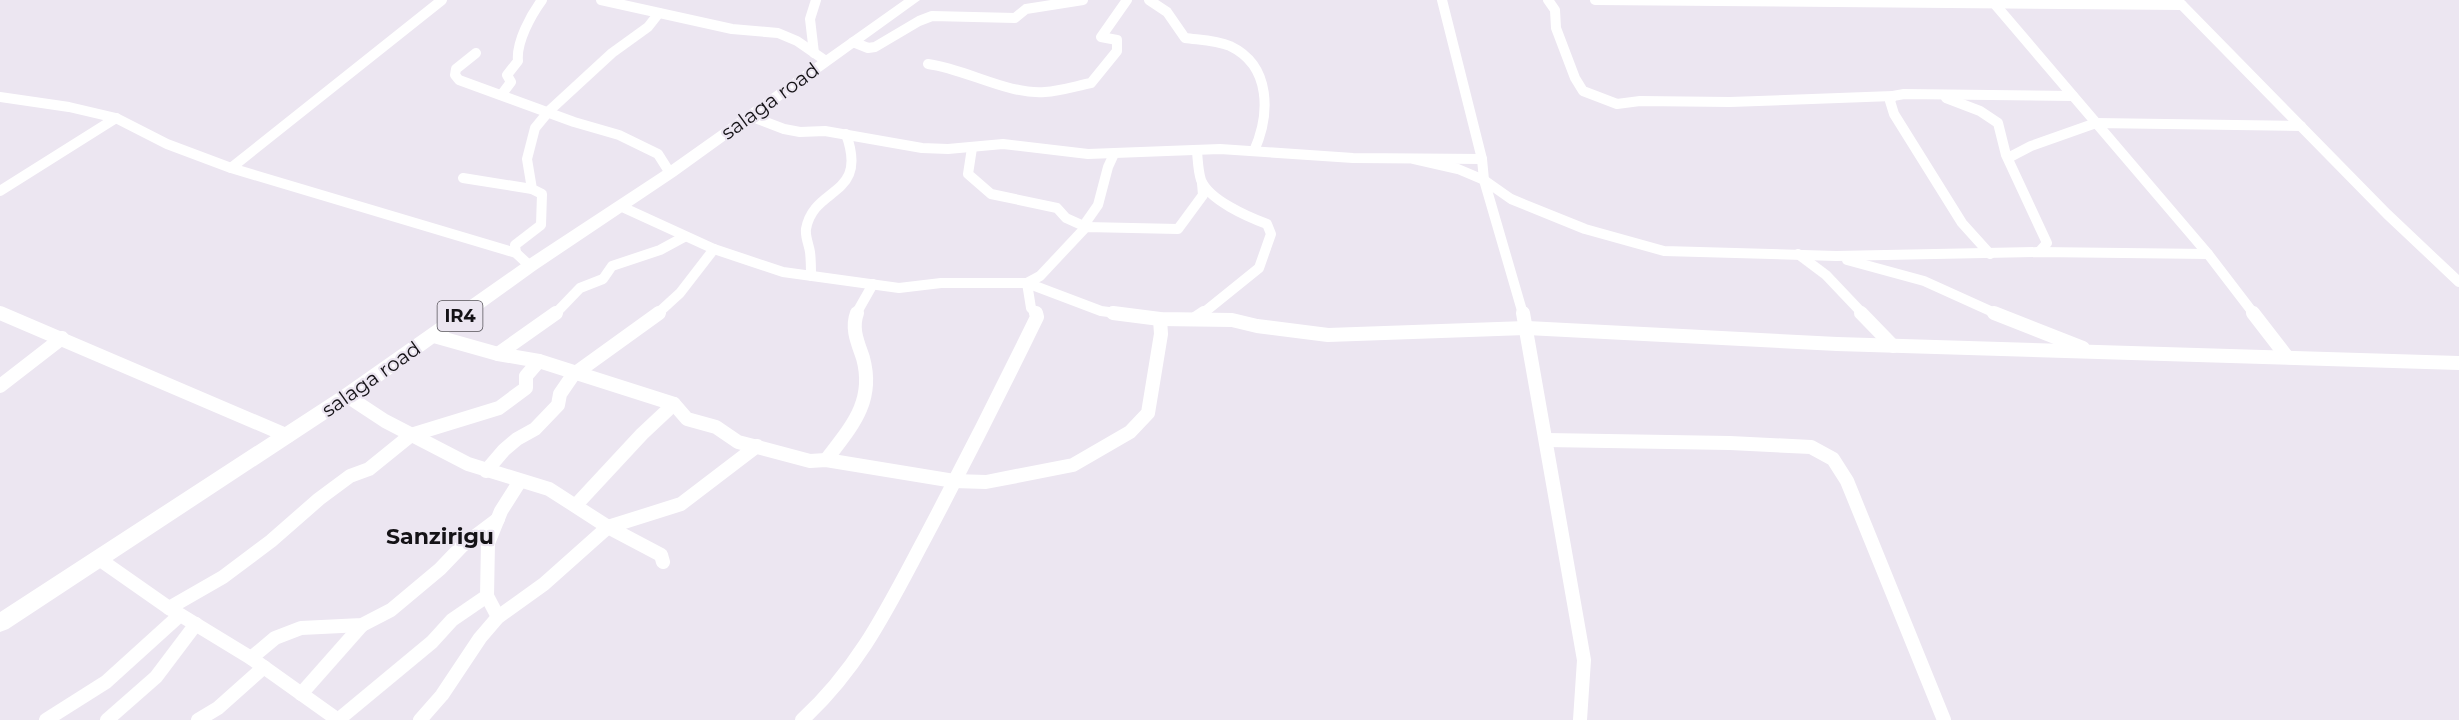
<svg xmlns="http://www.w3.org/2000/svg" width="2459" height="720" font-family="Montserrat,sans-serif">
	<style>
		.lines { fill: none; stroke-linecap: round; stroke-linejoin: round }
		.minor-far1 { stroke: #fff; stroke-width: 10 }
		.minor { stroke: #fff; stroke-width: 14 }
		.primary { fill: #fff; fill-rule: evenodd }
		.labels { text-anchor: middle; stroke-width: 4.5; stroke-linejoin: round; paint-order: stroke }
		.shield { fill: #ece6f1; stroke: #555258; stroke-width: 1.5 }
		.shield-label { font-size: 18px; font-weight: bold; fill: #141216 }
		.street-label { font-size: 20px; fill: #141216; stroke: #ece6f1 }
		.quarter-label { font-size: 22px; font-weight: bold; fill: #141216; stroke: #ece6f1 }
	</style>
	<rect width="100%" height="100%" fill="#ece6f1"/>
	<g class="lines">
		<g class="minor-far1">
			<path d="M601 0 732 29 778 33 797 41 826 61"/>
			<path d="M1149 0 1167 12 1185 38C1200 40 1216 40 1230 46 1272 66 1270 115 1254 151"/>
			<path d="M1442 0 1482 159 1484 180 1523 314"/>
			<path d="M1548 0 1555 10 1556 28 1575 78 1583 91 1617 104 1640 101 1730 102 1893 96"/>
			<path d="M1595 0 2182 5"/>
			<path d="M2178 1 2387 214 2459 282"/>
			<path d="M1993 2 2208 254 2254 314"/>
			<path d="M853 42 868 48 875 47 919 21 932 16 1015 18 1026 9 1083 0"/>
			<path d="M476 53 456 69 455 75 459 80 574 122 619 135 658 154 670 173"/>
			<path d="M814 53 810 19 816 0"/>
			<path d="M928 64C966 69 1008 95 1045 92 1060 91 1076 86 1091 83L1117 51V40L1101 37 1127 0"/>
			<path d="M502 94 511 82 507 75 518 61C516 42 531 15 542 0"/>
			<path d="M0 97 69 107 116 118 167 144 231 168 516 253 530 266"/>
			<path d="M1946 98 1980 111 1998 123 2006 155 2047 243 2039 252"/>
			<path d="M750 116 784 129 800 132 825 131 922 148 948 149 1003 144 1088 154 1220 149 1353 158 1482 159"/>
			<path d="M972 148 968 174 991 194 1057 208 1066 218 1086 227"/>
			<path d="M1197 152C1198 161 1198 171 1201 180 1209 200 1248 217 1267 224L1271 234 1259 268 1202 314"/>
			<path d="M2008 158 2031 146 2096 123 2301 126"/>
			<path d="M1414 159 1458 169 1484 180 1511 199 1585 229 1664 251 1836 256 2039 252 2208 254"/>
			<path d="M231 168 442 0"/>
			<path d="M463 178 532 189"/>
			<path d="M0 191 116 118"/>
			<path d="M620 206 714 249 783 272 899 288 941 283H1027L1101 311 1124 314"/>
			<path d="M1084 225 1098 205 1108 167 1114 154"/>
			<path d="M516 253 515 245 541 225 542 194 532 189 527 159 535 128 549 111 612 53 648 27 659 13"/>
			<path d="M1798 254 1826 275 1863 314"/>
			<path d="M1990 254 1962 223 1894 114 1890 101 1893 96 1904 94 2073 96"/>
			<path d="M1847 260 1924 281 1997 314"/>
			<path d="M811 276C811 268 811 260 810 252 809 245 805 237 806 229 814 185 869 198 846 134"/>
			<path d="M1027 283 1040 276 1086 227 1178 229 1203 195 1202 183"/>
			<path d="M1027 283 1031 308 1037 314"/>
			<path d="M0 313 3 314"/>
			<path d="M555 314 580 288 603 279 612 266 660 250 684 237"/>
			<path d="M657 314 680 293 714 249"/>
			<path d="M856 314 873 284"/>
		</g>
		<g class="minor">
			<path d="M0 313 288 436"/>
			<path d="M1113 313 1160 319 1232 320 1257 326 1328 335 1527 328 1837 344 2459 363"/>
			<path d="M1523 313 1584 660 1580 720"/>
			<path d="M1861 313 1893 346"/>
			<path d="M1994 313 2083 348"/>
			<path d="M2253 313 2287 357"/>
			<path d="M1195 319 1204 313"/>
			<path d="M434 336 498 354 539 361 674 404 687 419 716 427 738 442 810 461 826 460 954 481 986 482 1073 465 1130 432 1148 413 1161 334 1160 319"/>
			<path d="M498 354 556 313"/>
			<path d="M0 386 62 338"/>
			<path d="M347 396 385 421 468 464 549 489 608 527 661 555 663 562"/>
			<path d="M1546 440 1730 443 1811 447 1833 459 1847 481 1944 720"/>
			<path d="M826 460C851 427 875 402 863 358 858 343 851 329 857 313"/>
			<path d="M486 471 504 450 517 439 535 429 558 405 560 394 573 375 659 313"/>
			<path d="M576 505 642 434 674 404"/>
			<path d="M99 559 169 608 251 658 338 720"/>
			<path d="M169 608 223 577 271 541 319 499 350 476 369 469 411 435 499 408 526 388V376L539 361"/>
			<path d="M498 617 487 596 488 543 501 511 520 481"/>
			<path d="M251 658 275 638 301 628 362 625 391 610 440 569 462 546 498 519"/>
			<path d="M301 694 362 625"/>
			<path d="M46 720 106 682 180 615"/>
			<path d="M107 720 156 677 196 624"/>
			<path d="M198 720 218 708 264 667"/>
			<path d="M338 720 432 642 452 620 487 596"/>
			<path d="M420 720 442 695 480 638 498 617 544 584 608 527 681 504 757 446"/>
			<path d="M802 720C861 666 889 605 926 536 964 464 1001 391 1037 317L1036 313"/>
		</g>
		<path class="primary" d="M904 0H920L676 176 536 270 354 401 8 629 0 632V612L340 391 524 262 664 170Z"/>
	</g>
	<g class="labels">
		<rect class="shield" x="437.5" y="301" width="45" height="30" rx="4.5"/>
		<g class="shield-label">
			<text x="460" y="322">IR4</text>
		</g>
		<g class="street-label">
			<text transform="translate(770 101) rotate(-36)" y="7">salaga road</text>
			<text transform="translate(371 379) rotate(-35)" y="7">salaga road</text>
		</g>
		<g class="quarter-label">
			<text x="440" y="544">Sanzirigu</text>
		</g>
	</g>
</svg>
